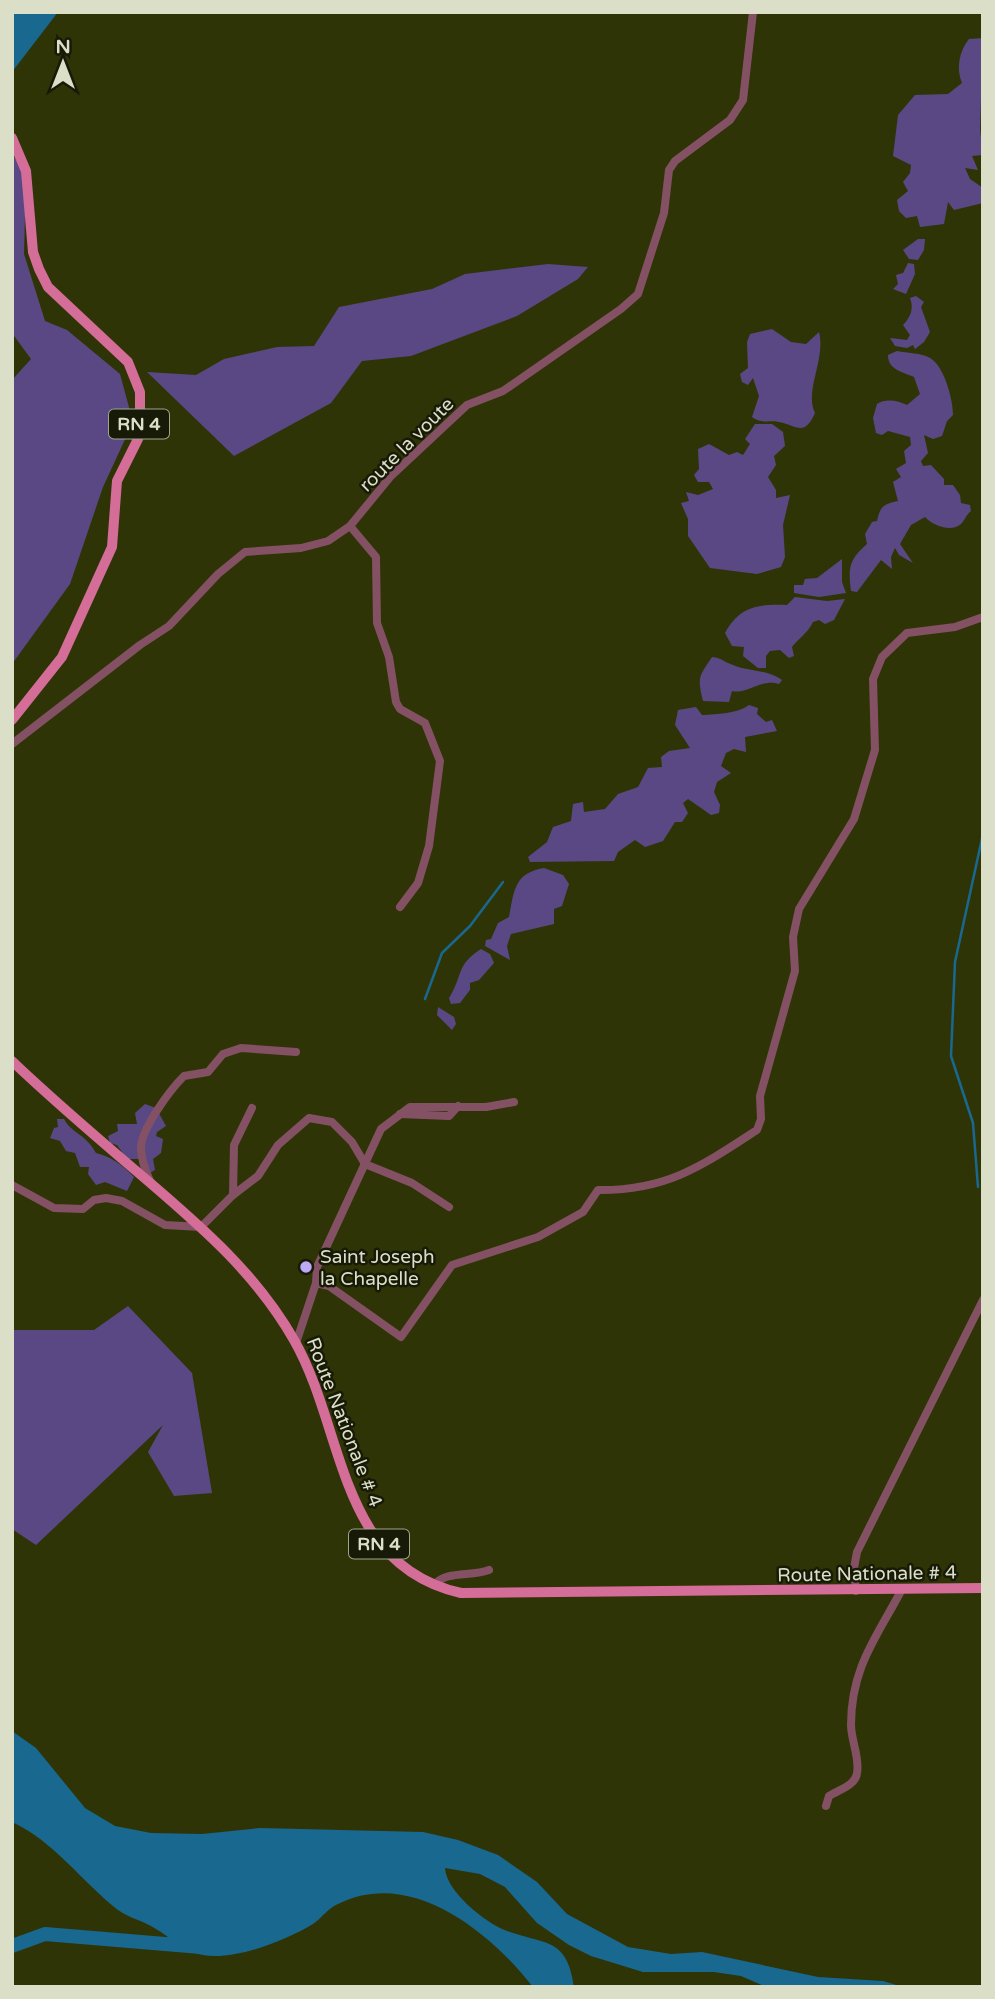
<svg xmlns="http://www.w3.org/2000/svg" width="995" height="1999" font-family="'Varela Round',sans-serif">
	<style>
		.green { fill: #5a4884 }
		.water { fill: #196890 }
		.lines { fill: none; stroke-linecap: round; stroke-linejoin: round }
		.stream { stroke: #196890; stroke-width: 2.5 }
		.river { stroke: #196890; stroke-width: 14 }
		.minor { stroke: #845164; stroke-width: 8 }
		.major { stroke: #d46d97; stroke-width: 10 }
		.poi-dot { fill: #bda9f5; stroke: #181a08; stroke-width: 2.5 }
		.labels { text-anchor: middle; stroke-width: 5; stroke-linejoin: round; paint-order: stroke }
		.shield { fill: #181a08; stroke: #a0a48e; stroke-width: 2 }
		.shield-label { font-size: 18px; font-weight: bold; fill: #dbdfc7 }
		.street-label { font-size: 19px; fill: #dbdfc7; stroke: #181a08 }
		.poi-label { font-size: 19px; fill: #dbdfc7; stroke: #181a08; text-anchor: start }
	</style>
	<rect width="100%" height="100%" fill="#2f3406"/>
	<g class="green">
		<path d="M983 38 980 129 983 155 972 156 978 170 965 168 970 179 983 188V203L954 210 948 202 944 224 920 227 917 216 906 218 899 211 897 200 908 191 903 182 910 173 911 165 893 156 898 115 915 95 948 94 962 83C956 69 959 51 969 39Z"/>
		<path d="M12 154 26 175 24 254 45 321 67 330 120 374 133 422 103 487 70 584 12 664V380L31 359 12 333Z"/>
		<path d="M918 239H925L924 250 918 260 909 259 903 250Z"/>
		<path d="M908 263 914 264 915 274 906 294 893 289 898 284 896 275 903 273Z"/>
		<path d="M548 264 588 267 578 279 517 316 411 356 362 361 331 403 234 456 147 372 196 375 224 359 277 347 314 346 339 307 432 289 465 274Z"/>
		<path d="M916 296 924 302 921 307 930 332 924 342 915 349 913 345 907 348 895 346 890 338 907 340 910 335 903 325C911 317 914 308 910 298Z"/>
		<path d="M772 329 791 342 806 344 819 332C826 360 804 390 815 413 804 437 798 426 779 422 769 420 761 424 752 417L759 396 753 378 748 385 742 382 740 374 748 368 747 342 750 334Z"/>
		<path d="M897 351C907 353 921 353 930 358 944 366 953 399 953 415L947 421 942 436 933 439 924 435 928 453 921 461 923 466 931 465 944 479V485H953L960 495 961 503 970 505 971 511C966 515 965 520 961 524 951 533 932 525 925 517L911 525 900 544 913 563 899 555 895 548 891 557 892 569 881 560 857 592 851 591C848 567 849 560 867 544L865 534 872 522 877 521C880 507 883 504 898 501L893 482 901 477 896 469 906 463 904 451 911 445 910 437 888 431 882 435 876 433 873 418 877 404C887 398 898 401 907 405L920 394 914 377C903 372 888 370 888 355Z"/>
		<path d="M755 424H772L783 432 785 446 774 456 776 465 768 477 776 490V498L790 495 783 525 785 557 781 567 757 574 710 568 688 536V519L681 503 689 501 686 492 698 495 713 489 709 482H698L694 475 699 469 698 449 709 444 729 455 737 452 743 455 750 444 745 439Z"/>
		<path d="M842 559V582L846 593 819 597 794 593V585H803L805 579 817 578Z"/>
		<path d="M795 597 827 601 845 599 834 620 825 624 819 620 813 622C808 633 799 638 792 647L794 656 789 658 780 650 770 651 766 656V668H758L743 656 744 647 732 646 725 633C740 606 758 604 787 605Z"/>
		<path d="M712 657C722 658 724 662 733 665 749 672 767 669 782 680L779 684C761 678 748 695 732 691L729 702 703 701C697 676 699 677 712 657Z"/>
		<path d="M749 705 758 708 757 714 766 722 772 720 777 731 745 737 746 752 734 749 726 753 721 766 731 773 717 782 714 792 720 805 719 813 711 815 688 799 683 803 688 813 682 822H675L663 841 645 847 635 840 618 852 614 861 530 862 528 857 547 842 553 827 571 821 573 804 583 802 584 812 605 809 618 794 638 787 648 768 662 767 661 757 669 751 690 748 675 725 678 710 696 707 702 715C717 714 737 714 749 705Z"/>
		<path d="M544 868 563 875 569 884 562 906 554 909V924L511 934 507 946 510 960 485 946 486 940 491 939 498 923 509 917C514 891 514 873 544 868Z"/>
		<path d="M481 949 490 954 494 963 479 980 470 983V990L460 1003 451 1004 449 998C464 974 455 966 481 949Z"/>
		<path d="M438 1007 454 1017 456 1024 452 1030 437 1015Z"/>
		<path d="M145 1104 156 1108 166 1126 157 1132 156 1136 163 1139 161 1153 153 1159 155 1170 148 1174 139 1159H127L117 1145 110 1143 108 1136 118 1131 117 1124H137L135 1113Z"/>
		<path d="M57 1119H64C71 1133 86 1134 96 1153 112 1157 122 1165 134 1177L127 1191 105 1182 96 1185 88 1174 89 1167H80L75 1153 66 1151 60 1141 50 1138 54 1128 58 1127Z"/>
		<path d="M128 1306 192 1373 212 1493 174 1496 148 1452 163 1425 36 1545 12 1529V1330H94Z"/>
	</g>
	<g class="water">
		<path d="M15 12H58L12 72V14Z"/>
		<path d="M12 1731 36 1748 85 1808 115 1826 151 1833 202 1834 260 1828 423 1832 458 1840 498 1855 537 1882 567 1914 628 1947 671 1954 702 1952 818 1977 883 1981 903 1987H766L741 1976 714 1972H643L591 1956 569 1945 537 1923 505 1887 480 1874 445 1868C446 1891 485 1923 507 1931 545 1945 567 1937 574 1987H533C490 1932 411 1867 338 1904 328 1908 322 1918 313 1924 285 1941 224 1966 192 1952 179 1947 168 1936 156 1929 144 1921 129 1918 118 1910 81 1881 55 1842 12 1822Z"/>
	</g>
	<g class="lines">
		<g class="stream">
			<path d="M425 999 442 953 470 926 503 882"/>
			<path d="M978 1187 973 1123 951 1056 955 962 983 834"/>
		</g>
		<path class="river" d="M12 1946 45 1934 201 1947"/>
		<g class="minor">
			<path d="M350 526 376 557 377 623 389 657 396 702 400 709 425 723 440 761 429 846 418 883 400 907"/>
			<path d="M12 744 140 645 169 626 218 574 245 552 301 548 328 541 350 526 391 476 467 405 503 391 621 309 638 294 664 213 669 170 675 161 730 120 743 100 753 12"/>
			<path d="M400 1114 449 1116 458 1106"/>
			<path d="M150 1181C145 1170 141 1160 141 1148 141 1129 170 1090 184 1076L208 1072 223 1054 241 1048 296 1052"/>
			<path d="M12 1185 54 1208 83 1209 94 1200 106 1198 122 1201 165 1225 201 1227 233 1195 258 1176 278 1145 309 1118 332 1122 352 1142 365 1164 412 1183 449 1207"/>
			<path d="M233 1195 234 1145 252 1108"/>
			<path d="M316 1283 317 1267 381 1129 410 1107H486L514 1102"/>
			<path d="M296 1343 316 1283 329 1286 401 1337 452 1265 538 1237 583 1212 598 1190C666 1191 702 1166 757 1130L761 1119 760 1096 795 971 793 937 799 909 854 819 875 750 873 679 882 657 907 633 955 627 983 617"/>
			<path d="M434 1585C446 1570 471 1577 489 1570"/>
			<path d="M856 1591 854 1568 857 1552 983 1300"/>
			<path d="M826 1806 829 1796C839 1790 856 1785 857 1773 860 1758 851 1740 851 1725 851 1668 876 1638 901 1591"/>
		</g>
		<g class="major">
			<path d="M12 138 26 171 33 252 39 269 48 287 128 362 140 392V418L138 439 117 481 112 547 62 657 12 720"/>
			<path d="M12 1061C56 1103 102 1142 148 1181 204 1229 257 1275 294 1340 346 1431 337 1565 461 1593L983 1588"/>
		</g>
	</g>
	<circle class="poi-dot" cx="306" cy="1267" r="7"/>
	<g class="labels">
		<g class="shield">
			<rect x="109" y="409.5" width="60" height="29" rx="5"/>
			<rect x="349" y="1529.5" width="60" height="29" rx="5"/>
		</g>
		<g class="shield-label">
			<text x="139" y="430">RN 4</text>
			<text x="379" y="1550">RN 4</text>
		</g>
		<g class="street-label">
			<text transform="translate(406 444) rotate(-45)" y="7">route la voute</text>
			<text transform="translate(345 1422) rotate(69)" y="7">Route Nationale # 4</text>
			<text transform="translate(867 1573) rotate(-1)" y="7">Route Nationale # 4</text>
		</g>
		<g class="poi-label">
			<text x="320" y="1263">Saint Joseph<tspan x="320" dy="22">la Chapelle</tspan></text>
		</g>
	</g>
	<rect width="995" height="1999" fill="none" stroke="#dbdfc7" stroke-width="28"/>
	<g transform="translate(63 63)" stroke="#181a08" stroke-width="5" paint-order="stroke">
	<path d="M0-5L12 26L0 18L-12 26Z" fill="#dbdfc7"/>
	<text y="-10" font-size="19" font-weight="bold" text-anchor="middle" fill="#dbdfc7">N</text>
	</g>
</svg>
